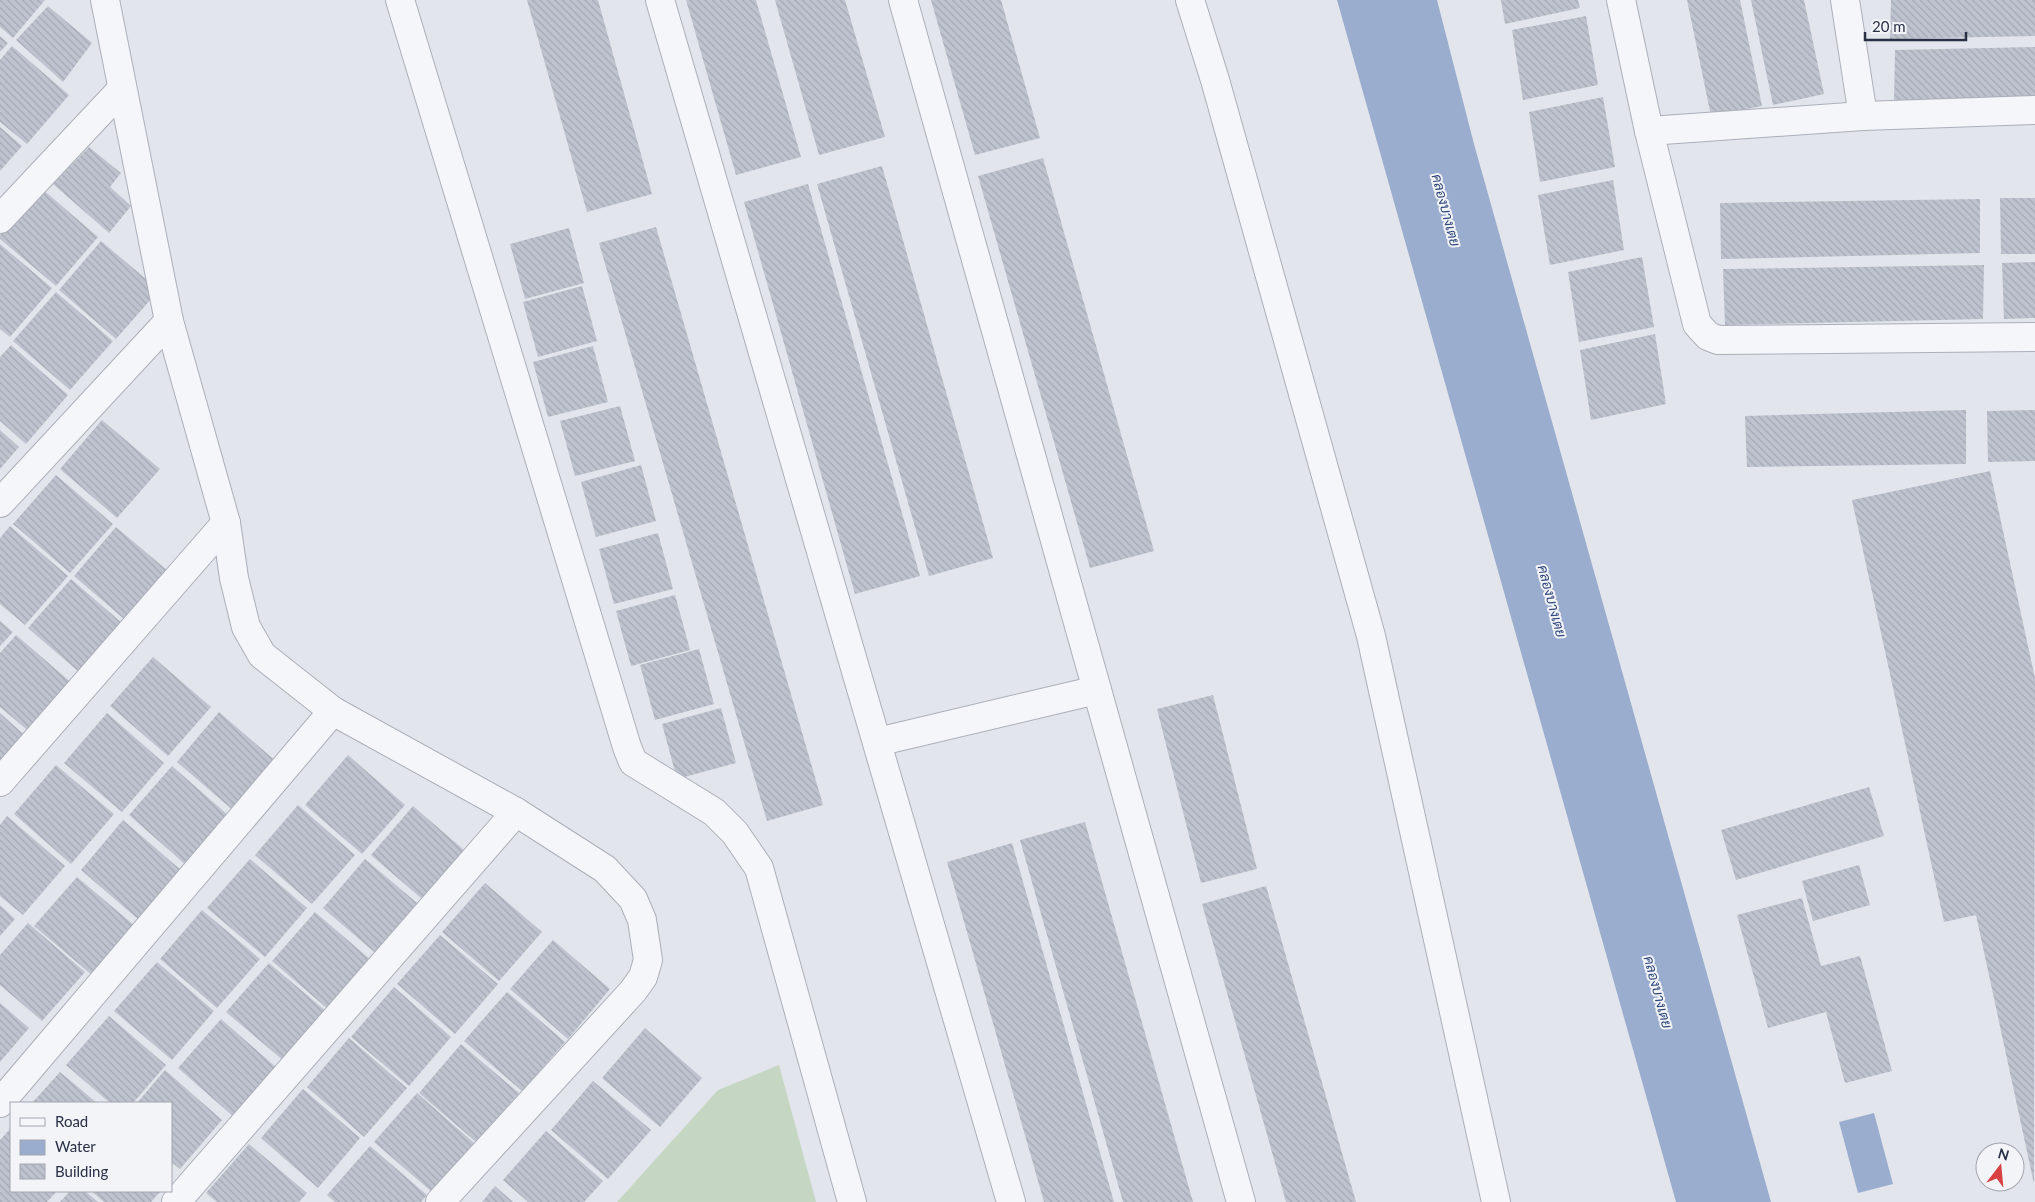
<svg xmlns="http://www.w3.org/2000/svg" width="2035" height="1202" font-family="Lato,Sarabun,sans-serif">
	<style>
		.grass { fill: #c5d6c3 }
		.water { fill: #9badce }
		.building { fill: url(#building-back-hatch) }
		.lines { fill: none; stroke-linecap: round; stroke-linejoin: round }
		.minor-casing { stroke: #aaafb9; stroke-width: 30 }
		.minor { stroke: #f5f6f9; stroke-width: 28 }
		.labels { text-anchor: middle; stroke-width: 4; stroke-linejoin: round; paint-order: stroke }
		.water-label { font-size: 14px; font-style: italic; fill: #30487c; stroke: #f2f4f8 }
	</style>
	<defs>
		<pattern id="building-back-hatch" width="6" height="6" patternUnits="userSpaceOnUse" patternTransform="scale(1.25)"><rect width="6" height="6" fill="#bfc3cf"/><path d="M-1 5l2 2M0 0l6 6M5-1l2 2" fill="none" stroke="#a4a8b3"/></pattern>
	</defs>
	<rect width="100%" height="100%" fill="#e2e5eb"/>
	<path class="grass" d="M779 1065 816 1202H617L718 1090Z"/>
	<g class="water">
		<path d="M1337 0H1437L1474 144 1771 1202H1676Z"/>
		<path d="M1874 1113 1893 1184 1858 1193 1839 1122Z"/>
	</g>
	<g class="building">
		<path d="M0 0H45L13 38 0 27Z"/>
		<path d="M527 0H598L652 194 587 212Z"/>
		<path d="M686 0H756L801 157 736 175Z"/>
		<path d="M775 0H845L885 137 819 155Z"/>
		<path d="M931 0H1001L1040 138 975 155Z"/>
		<path d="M1501 0H1578L1580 8 1505 24Z"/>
		<path d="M1687 0H1740L1762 106 1711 116Z"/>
		<path d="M1751 0H1804L1824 94 1773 105Z"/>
		<path d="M1891 0H2035V36L1890 39Z"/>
		<path d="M48 6 92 43 63 82 16 40Z"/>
		<path d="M1586 16 1598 85 1523 100 1512 30Z"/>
		<path d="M0 36 8 43 0 52Z"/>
		<path d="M12 46 69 95 27 144 0 122V60Z"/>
		<path d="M2035 47V100L1894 103 1895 50Z"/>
		<path d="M1603 97 1615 167 1540 182 1529 112Z"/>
		<path d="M0 127 22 146 0 171Z"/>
		<path d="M89 147 121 173 110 187 131 206 109 233 53 184Z"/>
		<path d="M1043 158 1154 551 1090 568 978 176Z"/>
		<path d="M882 166 993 558 929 576 817 184Z"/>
		<path d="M1613 180 1624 250 1550 265 1538 195Z"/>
		<path d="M808 184 920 576 855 594 744 202Z"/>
		<path d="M41 188 98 237 56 286 0 239V235Z"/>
		<path d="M2000 198H2035V254H2001Z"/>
		<path d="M1980 199V253L1721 259 1720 203Z"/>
		<path d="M656 227 823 805 767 821 599 243Z"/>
		<path d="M569 228 584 283 525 299 510 244Z"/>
		<path d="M101 241 159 290 116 339 59 290Z"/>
		<path d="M0 244 52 288 10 337 0 329Z"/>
		<path d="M1642 257 1654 327 1579 342 1568 272Z"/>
		<path d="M2035 262V318L2004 319 2002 263Z"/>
		<path d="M1984 265 1983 319 1725 325 1723 269Z"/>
		<path d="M582 286 597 341 538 357 523 302Z"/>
		<path d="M56 292 113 341 70 390 13 341Z"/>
		<path d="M1655 334 1666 404 1591 420 1580 350Z"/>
		<path d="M11 345 68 395 26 444 0 421V357Z"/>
		<path d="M593 346 608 402 548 417 533 362Z"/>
		<path d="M620 406 635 461 575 476 560 421Z"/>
		<path d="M1966 410V464L1747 467 1745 416Z"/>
		<path d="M2035 410V461L1988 462 1987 411Z"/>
		<path d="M102 420 160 469 117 518 60 469Z"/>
		<path d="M0 430 19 447 0 469Z"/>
		<path d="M641 465 656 521 596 537 581 482Z"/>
		<path d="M1990 471 2035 678 2034 1184 1976 915 1944 922 1852 500Z"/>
		<path d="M56 475 113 524 70 573 13 524Z"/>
		<path d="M10 526 68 576 25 625 0 604V538Z"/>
		<path d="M116 527 174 576 131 625 74 576Z"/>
		<path d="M658 533 673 589 614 604 599 549Z"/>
		<path d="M71 579 129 629 86 678 28 628Z"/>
		<path d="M675 595 690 650 631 666 616 611Z"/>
		<path d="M0 621 13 632 0 646Z"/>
		<path d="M16 635 73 684 31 733 0 707V653Z"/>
		<path d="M699 649 714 704 655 720 640 665Z"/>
		<path d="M153 657 211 707 168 756 110 706Z"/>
		<path d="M1213 695 1257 869 1201 883 1157 709Z"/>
		<path d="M721 708 736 763 677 779 662 724Z"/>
		<path d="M219 712 277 762 234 811 177 762Z"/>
		<path d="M0 713 29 739 0 772Z"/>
		<path d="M107 713 164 763 122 812 64 763Z"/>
		<path d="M348 755 405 805 362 854 305 805Z"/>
		<path d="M56 765 114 814 71 864 14 814Z"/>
		<path d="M172 766 229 816 186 865 129 815Z"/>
		<path d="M1869 787 1884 836 1736 880 1721 830Z"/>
		<path d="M298 805 355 855 312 904 255 855Z"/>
		<path d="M413 806 471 856 429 905 371 855Z"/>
		<path d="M7 816 65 866 23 915 0 896V825Z"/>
		<path d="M123 820 181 870 138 919 81 870Z"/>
		<path d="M1085 822 1193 1202H1123L1020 840Z"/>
		<path d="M1012 843 1114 1202H1044L947 862Z"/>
		<path d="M250 859 307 908 265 957 207 908Z"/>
		<path d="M365 859 423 908 380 957 323 908Z"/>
		<path d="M1859 865 1870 905 1813 921 1802 881Z"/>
		<path d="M77 877 135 926 92 975 34 926Z"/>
		<path d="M485 883 542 932 499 981 442 932Z"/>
		<path d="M1266 886 1356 1202H1286L1202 904Z"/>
		<path d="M1802 898 1821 966 1860 956 1892 1071 1845 1083 1826 1012 1768 1028 1737 915Z"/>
		<path d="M0 905 15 919 0 936Z"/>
		<path d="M202 910 260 959 217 1008 160 959Z"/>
		<path d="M315 912 372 961 329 1010 272 961Z"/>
		<path d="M28 923 85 972 42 1021 0 985V955Z"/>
		<path d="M440 935 498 984 455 1034 397 984Z"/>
		<path d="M553 940 610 989 568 1039 510 989Z"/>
		<path d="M157 962 214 1011 172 1060 114 1011Z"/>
		<path d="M269 963 327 1012 284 1061 226 1012Z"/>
		<path d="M394 987 451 1037 409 1086 351 1037Z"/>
		<path d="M507 992 565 1042 522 1091 464 1041Z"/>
		<path d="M0 1003 29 1028 0 1062Z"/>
		<path d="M109 1016 166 1065 133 1103H110L66 1065Z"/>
		<path d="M221 1019 278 1069 235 1118 178 1068Z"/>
		<path d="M645 1028 702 1078 660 1127 602 1078Z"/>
		<path d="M349 1038 407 1088 364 1137 307 1087Z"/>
		<path d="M461 1044 519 1093 476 1142 419 1093Z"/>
		<path d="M165 1070 222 1120 180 1169 171 1162V1103H137Z"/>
		<path d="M60 1072 97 1103H32Z"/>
		<path d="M593 1081 651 1130 608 1179 551 1130Z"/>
		<path d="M303 1089 360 1138 318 1188 261 1138Z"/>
		<path d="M417 1093 474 1143 432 1192 374 1142Z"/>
		<path d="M10 1129 11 1191H57L47 1202H0V1140Z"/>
		<path d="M546 1131 603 1181 584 1202H528L503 1180Z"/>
		<path d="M249 1144 307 1193 299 1202H217L206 1193Z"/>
		<path d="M370 1146 427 1195 421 1202H335L327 1195Z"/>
		<path d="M495 1186 513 1202H482Z"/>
		<path d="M70 1191H85L98 1202H60Z"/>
		<path d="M91 1191H161L151 1202H104Z"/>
	</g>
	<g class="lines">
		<defs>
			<g id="minor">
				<path d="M105 0 169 321 226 523 234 578 246 627 262 655 333 711 516 812 605 869 633 899 642 920 648 960 643 977 633 991 440 1202"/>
				<path d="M400 0 627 747 633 762 714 812 735 833 759 868 852 1202"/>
				<path d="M660 0 1011 1202"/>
				<path d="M903 0 1241 1202"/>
				<path d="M1190 0 1215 80 1371 636 1496 1202"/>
				<path d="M1621 0 1649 131 1697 324 1708 336 1718 340 2035 337"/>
				<path d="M1845 0 1863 116"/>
				<path d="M1649 131 1863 116 2035 110"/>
				<path d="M0 219 122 89"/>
				<path d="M0 503 169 321"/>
				<path d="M877 742 1097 690"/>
				<path d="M0 782 226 523"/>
				<path d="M0 1103 333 711"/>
				<path d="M176 1202 516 812"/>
			</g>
		</defs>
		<use href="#minor" class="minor-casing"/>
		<use href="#minor" class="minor"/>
	</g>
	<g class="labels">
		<g class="water-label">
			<text transform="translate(1446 210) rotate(75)" y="5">คลองบางเตย</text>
			<text transform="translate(1552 601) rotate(75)" y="5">คลองบางเตย</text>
			<text transform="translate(1658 992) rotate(75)" y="5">คลองบางเตย</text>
		</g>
	</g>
	<rect x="10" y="1102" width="162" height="90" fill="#f2f4f8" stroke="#a2a6b0"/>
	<rect x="20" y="1118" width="25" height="8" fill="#f5f6f9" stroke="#a2a6b0"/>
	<text x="55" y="1127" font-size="15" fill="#293045">Road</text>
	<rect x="20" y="1140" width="25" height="15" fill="#9badce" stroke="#a2a6b0"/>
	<text x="55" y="1152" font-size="15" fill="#293045">Water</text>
	<rect x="20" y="1164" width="25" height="15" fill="url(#building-back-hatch)" stroke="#a2a6b0"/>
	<text x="55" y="1177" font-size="15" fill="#293045">Building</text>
	<g transform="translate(2000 1167) rotate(16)"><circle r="24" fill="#f2f4f8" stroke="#a2a6b0"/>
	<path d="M0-4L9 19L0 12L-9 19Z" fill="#d84044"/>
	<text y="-8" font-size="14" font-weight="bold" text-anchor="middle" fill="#293045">N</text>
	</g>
	<path d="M1865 32v8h101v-8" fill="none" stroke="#293045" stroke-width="2.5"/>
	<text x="1872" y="32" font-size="15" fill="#293045" stroke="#f2f4f8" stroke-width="4" paint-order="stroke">20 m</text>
</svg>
